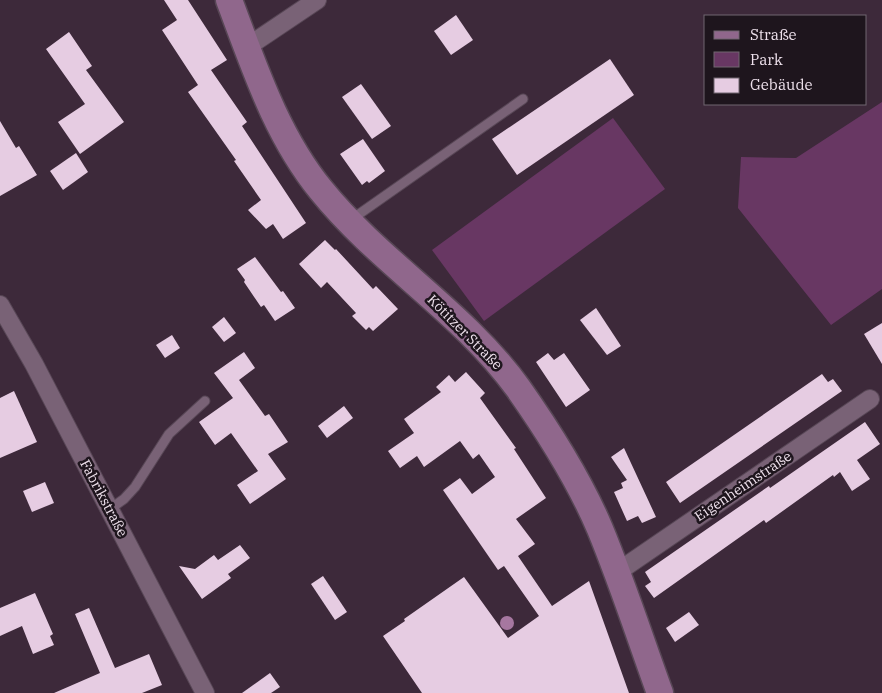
<svg xmlns="http://www.w3.org/2000/svg" width="882" height="693" font-family="'IBM Plex Serif',serif">
	<style>
		.green { fill: #683763 }
		.building { fill: #e6cce2 }
		.lines { fill: none; stroke-linecap: round; stroke-linejoin: round }
		.lane-casing { stroke: #584756; stroke-width: 11 }
		.street-casing { stroke: #584756; stroke-width: 20 }
		.secondary-casing { stroke: #584756; stroke-width: 29 }
		.lane { stroke: #796276; stroke-width: 9 }
		.street { stroke: #796276; stroke-width: 18 }
		.secondary { stroke: #90678c; stroke-width: 26 }
		.tree { fill: #a677a0 }
		.labels { text-anchor: middle; stroke-width: 5; stroke-linejoin: round; paint-order: stroke }
		.street-label { font-size: 14px; fill: #eee1ec; stroke: #1e151d }
	</style>
	<rect width="100%" height="100%" fill="#3d293a"/>
	<g class="green">
		<path d="M882 102V289L831 325 738 208 741 157 796 158Z"/>
		<path d="M613 118 665 189 484 321 432 250Z"/>
	</g>
	<g class="building">
		<path d="M164 0H188L227 60 211 70 247 122 242 126 306 223 283 239 273 224 266 229 248 210 261 200 234 161 236 160 188 92 198 85 162 30 177 20Z"/>
		<path d="M456 15 473 40 451 55 434 31Z"/>
		<path d="M69 32 92 66 86 70 124 122 80 154 58 122 85 104 46 49Z"/>
		<path d="M610 59 634 95 517 175 492 139Z"/>
		<path d="M361 84 391 126 372 139 342 97Z"/>
		<path d="M0 121 16 148 19 146 37 175 0 196Z"/>
		<path d="M363 139 385 171 369 183 367 181 362 185 340 154Z"/>
		<path d="M76 153 88 172 63 190 50 171Z"/>
		<path d="M325 240 335 250 336 249 373 289 376 286 398 309 373 331 369 327 366 330 352 316 356 313 327 282 321 288 299 264Z"/>
		<path d="M255 257 281 292 283 291 295 308 275 321 264 305 261 307 244 282 245 280 237 269Z"/>
		<path d="M596 308 621 346 607 355 580 320Z"/>
		<path d="M224 317 236 333 224 342 212 327Z"/>
		<path d="M882 323V364L864 334Z"/>
		<path d="M172 335 180 348 165 358 156 345Z"/>
		<path d="M244 352 255 368 239 380 265 416 269 414 288 442 268 454 286 479 250 504 237 485 258 471 231 433 215 445 199 422 233 398 214 373Z"/>
		<path d="M548 353 554 360 564 353 590 390 566 407 536 362Z"/>
		<path d="M466 372 485 393 480 398 516 448 514 449 546 498 516 519 535 544 518 556 552 606 589 581 629 693H422L383 636 405 621 404 619 464 577 508 638 539 616 504 566 498 570 443 490 460 478 472 494 495 477 479 454 473 459 460 441 424 467 417 456 400 468 388 451 414 433 404 419 441 392 436 387 449 375 455 382Z"/>
		<path d="M822 374 828 382 833 379 842 391 680 503 666 482Z"/>
		<path d="M14 391 37 442 0 458V398Z"/>
		<path d="M344 406 353 418 327 438 318 426Z"/>
		<path d="M865 422 880 444 857 460 870 479 852 491 840 472 834 477 833 475 766 523 764 520 654 598 645 586 651 582 645 572 769 486 770 488Z"/>
		<path d="M624 448 656 517 642 523 638 516 627 521 614 492 623 488 621 483 627 480 611 457Z"/>
		<path d="M45 482 54 503 32 512 23 491Z"/>
		<path d="M240 545 250 558 228 574 231 578 202 599 179 566 195 569 214 555 218 560Z"/>
		<path d="M323 576 347 612 335 620 311 584Z"/>
		<path d="M35 593 53 634 50 636 54 645 33 654 22 626 0 636V608Z"/>
		<path d="M89 608 115 668 149 654 162 685 142 693H54L100 673 75 614Z"/>
		<path d="M689 612 699 625 675 642 666 628Z"/>
		<path d="M270 673 280 687 271 693H242Z"/>
	</g>
	<g class="lines">
		<defs>
			<g id="lane">
				<path d="M352 219 523 99"/>
				<path d="M110 509 124 499 135 487 169 434 205 401"/>
			</g>
			<g id="street">
				<path d="M247 47 317 0"/>
				<path d="M0 305 34 364 205 693"/>
				<path d="M616 573 870 399"/>
			</g>
			<path id="secondary" d="M229 0C254 66 276 135 321 190 380 263 463 312 518 388 549 432 579 479 600 529 622 582 640 638 660 693"/>
		</defs>
		<use href="#lane" class="lane-casing"/>
		<use href="#street" class="street-casing"/>
		<use href="#secondary" class="secondary-casing"/>
		<use href="#lane" class="lane"/>
		<use href="#street" class="street"/>
		<use href="#secondary" class="secondary"/>
	</g>
	<circle class="tree" cx="507" cy="623" r="7"/>
	<g class="labels">
		<g class="street-label">
			<text transform="translate(465 332) rotate(45)" y="5">Kötitzer Straße</text>
			<text transform="translate(743 486) rotate(-34)" y="5">Eigenheimstraße</text>
			<text transform="translate(104 498) rotate(62)" y="5">Fabrikstraße</text>
		</g>
	</g>
	<rect x="704" y="15" width="162" height="90" fill="#1e151d" stroke="#716770"/>
	<rect x="714" y="31" width="25" height="8" fill="#90678c" stroke="#716770"/>
	<text x="750" y="40" font-size="15" fill="#eee1ec">Straße</text>
	<rect x="714" y="52" width="25" height="15" fill="#683763" stroke="#716770"/>
	<text x="750" y="65" font-size="15" fill="#eee1ec">Park</text>
	<rect x="714" y="78" width="25" height="15" fill="#e6cce2" stroke="#716770"/>
	<text x="750" y="90" font-size="15" fill="#eee1ec">Gebäude</text>
</svg>
